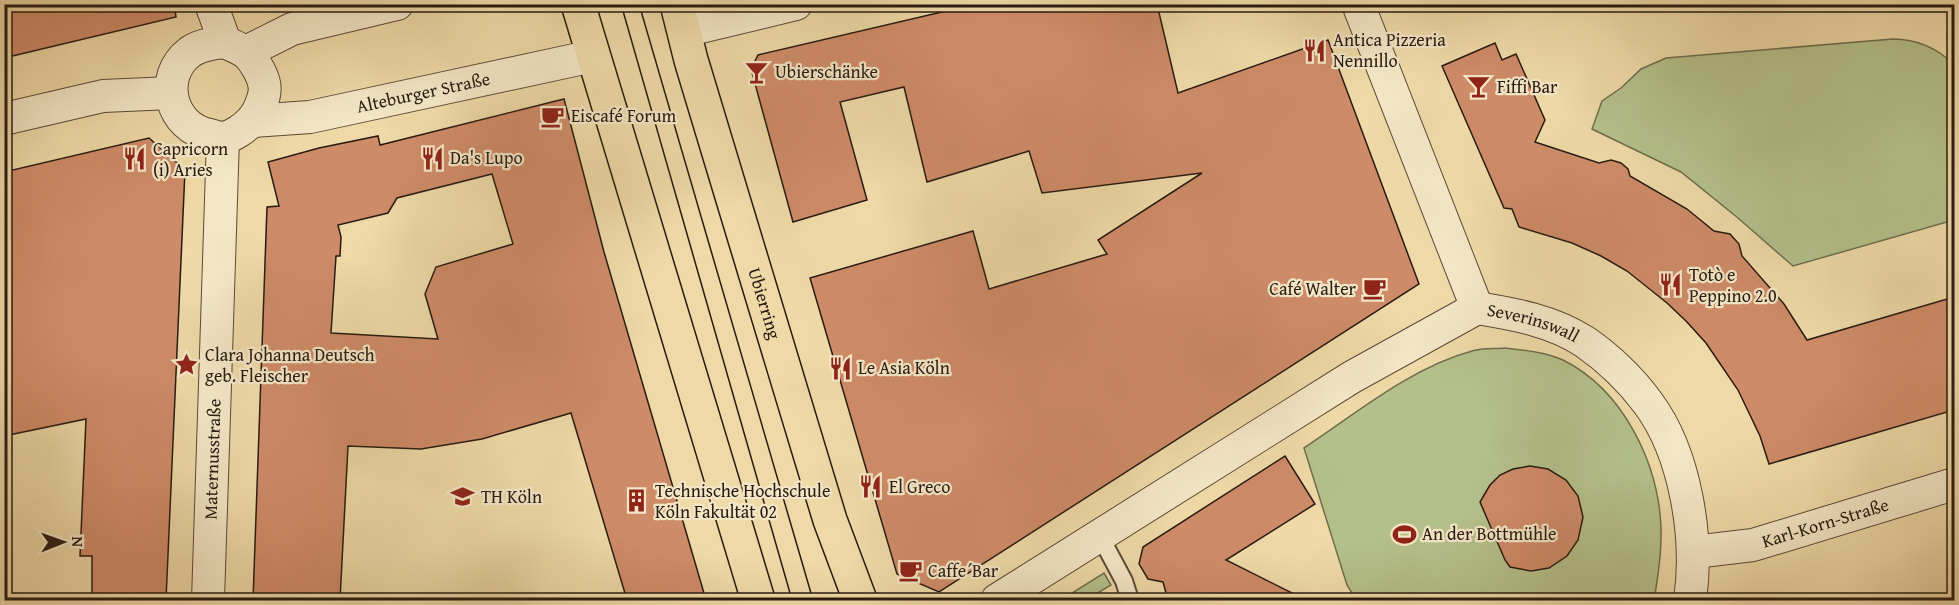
<svg xmlns="http://www.w3.org/2000/svg" width="1959" height="605" font-family="'Gentium Book Plus',serif">
	<style>
		.green { fill: #b4c08a; stroke: #6e6e4e; stroke-width: 1.5 }
		.building { fill: #ce8b68; stroke: #291b12; stroke-width: 1.5; fill-rule: evenodd }
		.lines { fill: none; stroke-linecap: round; stroke-linejoin: round }
		.lane-casing { stroke: #5a4a37; stroke-width: 20 }
		.street-casing { stroke: #5a4a37; stroke-width: 34 }
		.primary-casing { stroke: #291b12; stroke-width: 36 }
		.lane { stroke: #f4e6c6; stroke-width: 16 }
		.street { stroke: #f4e6c6; stroke-width: 32 }
		.primary { stroke: #eed9a7; stroke-width: 33 }
		.tram { stroke: #291b12; stroke-width: 1.5 }
		.labels { text-anchor: middle; stroke-width: 4.5; stroke-linejoin: round; paint-order: stroke }
		.poi-label { font-size: 18px; fill: #291b12; stroke: #f4e6c6; text-anchor: start }
		.street-label { font-size: 18px; fill: #291b12; stroke: #f4e6c6 }
	</style>
	<rect width="100%" height="100%" fill="#eed9a7"/>
	<filter id="stains"><feTurbulence type="fractalNoise" baseFrequency=".00333" numOctaves="4"/><feColorMatrix values="0 0 0 0 .2 0 0 0 0 .09 0 0 0 0 .02 0 0 0 .5 -.17"/></filter>
	<radialGradient id="worn" r=".72"><stop offset=".6" stop-color="#630" stop-opacity="0"/><stop offset="1" stop-color="#630" stop-opacity=".3"/></radialGradient>
	<g class="green">
		<path d="M1893 39C1916 39 1938 48 1954 65V220L1793 266 1738 218 1681 172 1592 129 1602 101 1621 88 1641 69 1666 58Z"/>
		<path d="M1505 348C1524 350 1545 352 1563 360 1623 390 1658 462 1661 527 1662 552 1658 577 1654 600H1356L1347 585 1304 448C1357 413 1410 368 1472 351 1482 348 1494 349 1505 348Z"/>
		<path d="M1104 573 1111 585 1086 600H1061Z"/>
	</g>
	<g class="building">
		<path d="M4 4H174L176 17 4 58Z"/>
		<path d="M976 4H1157L1178 93 1328 40 1419 284 939 592 897 574 810 278 973 231 989 289 1107 254 1098 240 1202 173 1042 193 1029 151 927 182 904 87 840 102 867 200 793 222 751 69 758 55Z"/>
		<path d="M1495 43 1502 60 1516 54 1545 120 1535 142 1599 163 1611 160 1621 163 1628 169 1630 176 1687 209 1714 231 1730 234 1739 244 1742 256 1784 304 1807 340 1954 297V410L1769 464 1760 436 1738 390 1706 343 1686 321 1667 303 1627 271 1601 256 1572 243 1519 227 1512 209 1504 208 1442 66Z"/>
		<path d="M564 99 604 252 706 600H627L571 413 482 439 421 449 348 446 340 600H253L267 207 279 206 268 162 319 148 378 136 380 145ZM492 174 513 244 436 267 425 294 438 339 331 333 336 256H340L341 237 338 225 388 213 397 198Z"/>
		<path d="M149 138 185 170 166 600H92V556H80L86 419 4 436V172Z"/>
		<path d="M1285 456 1315 504 1226 560 1306 600H1168L1163 582 1148 579 1139 564 1143 547Z"/>
		<path d="M1530 466 1548 469 1566 480 1578 496 1583 517 1578 540 1567 556 1549 568 1531 571 1510 567 1505 560 1480 502 1490 485 1500 475 1513 469Z"/>
	</g>
	<g class="lines">
		<defs>
			<path id="lane" d="M1100 536 1124 581 1130 600"/>
			<g id="street">
				<path d="M211 4 225 42"/>
				<path d="M1358 4 1477 308"/>
				<path d="M684 31 796 4"/>
				<path d="M225 42C231 45 239 48 245 52 253 58 262 74 264 83 267 94 259 113 251 121 245 128 233 136 224 138 220 138 214 136 210 135 171 128 157 77 190 52 200 45 213 43 225 42Z"/>
				<path d="M246 52 292 29 397 4"/>
				<path d="M4 119 103 96 171 93"/>
				<path id="s1" d="M252 121 310 117 593 56"/>
				<path id="s2" d="M1477 308C1514 314 1553 321 1585 342 1608 358 1631 380 1648 403 1686 454 1699 539 1690 600"/>
				<path id="s3" d="M1694 552 1753 545 1954 484"/>
				<path id="s4" d="M208 600 223 138"/>
				<path d="M997 600 1352 377 1477 308"/>
			</g>
			<g id="primary">
				<path d="M578 4 758 600"/>
				<path id="s5" d="M677 4 691 60 729 186 830 520 860 600"/>
			</g>
		</defs>
		<use href="#lane" class="lane-casing"/>
		<use href="#street" class="street-casing"/>
		<use href="#primary" class="primary-casing"/>
		<use href="#lane" class="lane"/>
		<use href="#street" class="street"/>
		<use href="#primary" class="primary"/>
		<g class="tram">
			<path d="M621 4 792 600"/>
			<path d="M639 4 813 600"/>
		</g>
	</g>
	<defs>
		<symbol id="restaurant-bare" viewBox="-9 -9 18 18"><path d="M-5-6h1v4h1v-4h1v4h1v-4h1v5L-1.5 .5V6h-2V.5L-5-1ZM5-6V6H3V1.5H1.5Q1.5-4 5-6Z" fill="#8f2418" stroke="#f4e6c6" stroke-width="2.5" paint-order="stroke"/></symbol>
		<symbol id="bar-bare" viewBox="-9 -9 18 18"><path d="M-6-5H6L.8 .8V4.5H3.5V6h-7V4.5H-.8V.8Z" fill="#8f2418" stroke="#f4e6c6" stroke-width="2.5" paint-order="stroke"/></symbol>
		<symbol id="cafe-bare" viewBox="-9 -9 18 18"><path d="M-5.5-4.5H6V0H3Q3 3.5 0 3.5H-2.5Q-5.5 3.5-5.5 0ZM3-3.2v2h1.7v-2ZM-6 4.5H4V6H-6Z" fill="#8f2418" stroke="#f4e6c6" stroke-width="2.5" paint-order="stroke"/></symbol>
		<symbol id="sight-bare" viewBox="-9 -9 18 18"><path d="M0-6L1.8-2.2L6-1.7L2.9 1.2L3.7 5.4L0 3.3L-3.7 5.4L-2.9 1.2L-6-1.7L-1.8-2.2Z" fill="#8f2418" stroke="#f4e6c6" stroke-width="2.5" paint-order="stroke"/></symbol>
		<symbol id="university-bare" viewBox="-9 -9 18 18"><path d="M0-5L7-2L0 1L-7-2ZM-4 1L0 2.5L4 1V4Q0 6-4 4Z" fill="#8f2418" stroke="#f4e6c6" stroke-width="2.5" paint-order="stroke"/></symbol>
		<symbol id="building-bare" viewBox="-9 -9 18 18"><path d="M-4-6H4V6H1V3H-1V6H-4ZM-2.5-4.3h1.7v1.8h-1.7ZM.8-4.3h1.7v1.8H.8ZM-2.5-1h1.7V.8h-1.7ZM.8-1h1.7V.8H.8Z" fill="#8f2418" stroke="#f4e6c6" stroke-width="2.5" paint-order="stroke"/></symbol>
		<symbol id="stadium-bare" viewBox="-9 -9 18 18"><path d="M0-5a6.5 5 0 1 0 0 10a6.5 5 0 1 0 0-10ZM-3.5-1.8h7v3.6h-7Z" fill="#8f2418" stroke="#f4e6c6" stroke-width="2.5" paint-order="stroke"/></symbol>
	</defs>
	<g fill-rule="evenodd">
		<use href="#restaurant-bare" x="1298" y="34" width="33" height="33"/>
		<use href="#bar-bare" x="740" y="56" width="33" height="33"/>
		<use href="#bar-bare" x="1462" y="70" width="33" height="33"/>
		<use href="#cafe-bare" x="536" y="100" width="33" height="33"/>
		<use href="#restaurant-bare" x="416" y="142" width="33" height="33"/>
		<use href="#restaurant-bare" x="118" y="142" width="33" height="33"/>
		<use href="#restaurant-bare" x="1654" y="268" width="33" height="33"/>
		<use href="#cafe-bare" x="1358" y="272" width="33" height="33"/>
		<use href="#sight-bare" x="170" y="348" width="33" height="33"/>
		<use href="#restaurant-bare" x="824" y="352" width="33" height="33"/>
		<use href="#restaurant-bare" x="854" y="470" width="33" height="33"/>
		<use href="#university-bare" x="446" y="480" width="33" height="33"/>
		<use href="#building-bare" x="620" y="484" width="33" height="33"/>
		<use href="#stadium-bare" x="1388" y="518" width="33" height="33"/>
		<use href="#cafe-bare" x="894" y="554" width="33" height="33"/>
	</g>
	<g class="labels">
		<g class="poi-label">
			<text x="1333" y="46">Antica Pizzeria<tspan x="1333" dy="21">Nennillo</tspan></text>
			<text x="775" y="78">Ubierschänke</text>
			<text x="1497" y="93">Fiffi Bar</text>
			<text x="571" y="122">Eiscafé Forum</text>
			<text x="153" y="155">Capricorn<tspan x="153" dy="21">(i) Aries</tspan></text>
			<text x="450" y="164">Da's Lupo</text>
			<text x="1689" y="281">Totò e<tspan x="1689" dy="21">Peppino 2.0</tspan></text>
			<text x="1356" y="295" text-anchor="end">Café Walter</text>
			<text x="205" y="361">Clara Johanna Deutsch<tspan x="205" dy="21">geb. Fleischer</tspan></text>
			<text x="858" y="374">Le Asia Köln</text>
			<text x="889" y="493">El Greco</text>
			<text x="655" y="497">Technische Hochschule<tspan x="655" dy="21">Köln Fakultät 02</tspan></text>
			<text x="481" y="503">TH Köln</text>
			<text x="1422" y="540">An der Bottmühle</text>
			<text x="928" y="577">Caffe´Bar</text>
		</g>
		<g class="street-label">
			<text dy="6" stroke="none"><textPath href="#s1" startOffset="174">Alteburger Straße</textPath></text>
			<text dy="6" stroke="none"><textPath href="#s5" startOffset="312">Ubierring</textPath></text>
			<text dy="6" stroke="none"><textPath href="#s2" startOffset="58">Severinswall</textPath></text>
			<text dy="6" stroke="none"><textPath href="#s4" startOffset="141">Maternusstraße</textPath></text>
			<text dy="6" stroke="none"><textPath href="#s3" startOffset="135">Karl-Korn-Straße</textPath></text>
		</g>
	</g>
	<rect width="1959" height="605" fill="none" stroke="#eed9a7" stroke-width="24"/>
	<rect x="6" y="6" width="1947" height="593" fill="none" stroke="#291b12" stroke-width="3"/>
	<rect x="12" y="12" width="1935" height="581" fill="none" stroke="#291b12" stroke-width="1.5"/>
	<g transform="translate(63 542) rotate(89)" stroke="#f4e6c6" stroke-width="4.5" paint-order="stroke">
	<path d="M0-4.5L10 22L0 15L-10 22Z" fill="#291b12"/>
	<text y="-9" font-size="16" font-weight="bold" text-anchor="middle" fill="#291b12">N</text>
	</g>
	<rect width="100%" height="100%" filter="url(#stains)"/>
	<rect width="100%" height="100%" fill="url(#worn)"/>
</svg>
